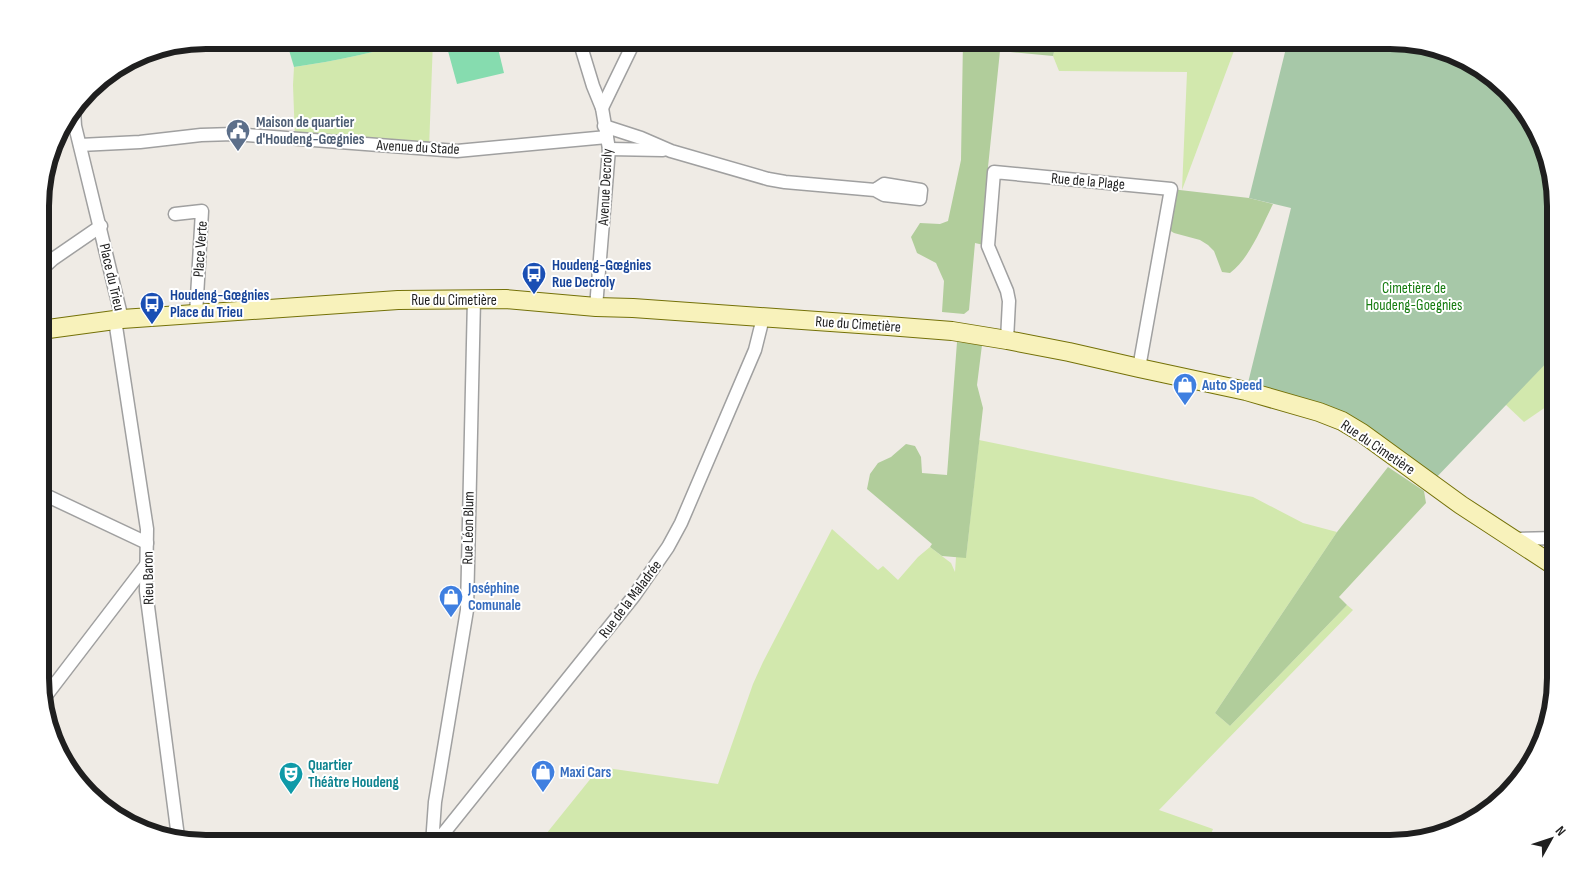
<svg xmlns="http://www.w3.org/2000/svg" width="1596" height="884" font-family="'Sofia Sans Condensed',sans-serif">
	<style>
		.grass { fill: #d2e8ad }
		.forest { fill: #b1cd9b }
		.cemetery { fill: #a7c8a8 }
		.pitch { fill: #86dcaf }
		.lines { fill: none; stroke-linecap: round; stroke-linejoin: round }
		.street-casing { stroke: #a0a0a0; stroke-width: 15 }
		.secondary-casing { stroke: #747108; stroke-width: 20 }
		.street { stroke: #fff; stroke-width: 12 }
		.secondary { stroke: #f8f2bb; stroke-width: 18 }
		.labels { text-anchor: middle; stroke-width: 4; stroke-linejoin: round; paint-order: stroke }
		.service-label { font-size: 15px; font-weight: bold; fill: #4e5e75; stroke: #fff; text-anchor: start }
		.street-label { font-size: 15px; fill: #1f1f1f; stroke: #fff }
		.transit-label { font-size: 15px; font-weight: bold; fill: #164399; stroke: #fff; text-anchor: start }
		.park-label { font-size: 15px; fill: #157b0f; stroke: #fff }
		.shop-label { font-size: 15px; font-weight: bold; fill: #366cbe; stroke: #fff; text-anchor: start }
		.culture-label { font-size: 15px; font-weight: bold; fill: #0d838f; stroke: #fff; text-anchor: start }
		.rim { fill: none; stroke: #1f1f1f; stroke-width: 6 }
	</style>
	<rect width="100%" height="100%" fill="#efebe5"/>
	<g class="grass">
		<path d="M417 40H433L429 149 295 139 293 85 294 67C336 61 377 52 417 40Z"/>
		<path d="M1057 40H1238L1182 190 1187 72 1059 71 1053 56Z"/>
		<path d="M1556 353V400L1524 422 1505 404Z"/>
		<path d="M979 440 1253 497 1303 523 1337 532 1215 713 1230 726 1347 605 1353 610 1159 810 1213 829 1207 844H538L600 767 718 784 753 684 763 662 832 529 878 570 883 566 898 580 918 557 930 547 951 563 955 572 956 557H966Z"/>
	</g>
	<g class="forest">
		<path d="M963 40H1057L1053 56 1000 51 988 167 994 172 988 246 975 243 969 310 964 314 942 312 944 281 936 263 917 253 911 237 920 223 940 224 948 221 961 160Z"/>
		<path d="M1171 189 1249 198 1273 204C1262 226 1250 258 1230 273L1222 272 1214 251 1208 245 1200 240 1174 233 1164 227Z"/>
		<path d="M957 342 982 345 977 385 983 408 966 558 942 556 930 547 932 544 867 489 870 474 878 463 891 457 906 444 915 446 921 457 922 473 947 475Z"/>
		<path d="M1388 467 1424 491 1426 503 1339 597 1347 605 1230 726 1215 713 1337 532Z"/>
	</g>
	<path class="cemetery" d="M1288 40H1390L1473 62 1528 114 1556 195V353L1431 483 1362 433 1246 391 1291 208 1249 198Z"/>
	<g class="pitch">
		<path d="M286 40H417C377 52 336 61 294 67Z"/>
		<path d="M445 40H496L504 73 457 84Z"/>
	</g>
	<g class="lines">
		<defs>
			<g id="street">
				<path d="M579 40 593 86 602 108 609 149 596 307"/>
				<path d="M602 108 635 40"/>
				<path d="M74 110 75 126 122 319"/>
				<path d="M604 126 641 138 671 151 768 179 785 182 875 190 884 195 920 199 921 190 884 184 875 190"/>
				<path d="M80 145 140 142 201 135 234 134 457 151 607 137"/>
				<path d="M609 149 663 150"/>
				<path d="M175 214 202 211 196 314"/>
				<path d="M41 270 53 259 101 226"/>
				<path d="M115 320 147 529 146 591 178 837"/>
				<path d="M1007 340 1009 301 1007 291 988 246 994 172 1171 189 1139 368"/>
				<path d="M41 493 147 543"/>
				<path d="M1513 539 1556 538"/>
				<path d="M42 701 146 565"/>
				<path d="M432 844 435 802 467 610 474 299"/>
				<path d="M435 844 634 596 668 547 681 523 755 350 763 318"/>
			</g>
			<path id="secondary" d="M41 330 122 319 398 300 506 299 596 307 633 308 888 326 952 331 1007 340 1069 352 1139 368 1246 391 1319 412 1342 421 1362 433 1461 505 1556 567"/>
		</defs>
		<use href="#street" class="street-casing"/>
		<use href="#secondary" class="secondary-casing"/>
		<use href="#street" class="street"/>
		<use href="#secondary" class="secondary"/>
	</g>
	<defs>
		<symbol id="civic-pin" viewBox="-11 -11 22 30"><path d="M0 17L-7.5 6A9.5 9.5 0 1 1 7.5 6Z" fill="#5c6f8a" stroke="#fff"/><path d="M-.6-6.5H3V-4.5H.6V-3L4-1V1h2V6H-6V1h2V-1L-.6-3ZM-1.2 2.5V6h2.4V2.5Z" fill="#fff"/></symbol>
		<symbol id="bus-pin" viewBox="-11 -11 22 30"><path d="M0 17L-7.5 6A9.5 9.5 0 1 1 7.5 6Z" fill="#1a4fb4" stroke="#fff"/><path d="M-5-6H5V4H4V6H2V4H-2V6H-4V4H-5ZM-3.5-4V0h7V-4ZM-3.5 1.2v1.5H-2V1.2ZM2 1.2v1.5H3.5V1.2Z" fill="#fff"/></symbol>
		<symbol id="shop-pin" viewBox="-11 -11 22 30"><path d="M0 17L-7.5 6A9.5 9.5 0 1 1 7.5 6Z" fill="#3f7fe0" stroke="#fff"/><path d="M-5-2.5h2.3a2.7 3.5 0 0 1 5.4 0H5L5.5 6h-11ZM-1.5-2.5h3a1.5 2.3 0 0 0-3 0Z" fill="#fff"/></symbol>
		<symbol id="theatre-pin" viewBox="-11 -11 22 30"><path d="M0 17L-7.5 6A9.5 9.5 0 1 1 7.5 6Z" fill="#0f9aa8" stroke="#fff"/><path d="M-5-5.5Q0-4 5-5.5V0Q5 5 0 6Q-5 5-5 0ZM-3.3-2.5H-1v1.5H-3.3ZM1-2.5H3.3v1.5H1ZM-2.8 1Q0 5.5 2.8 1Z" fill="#fff"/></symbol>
	</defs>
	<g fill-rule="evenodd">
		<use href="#civic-pin" x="224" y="117" width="28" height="38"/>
		<use href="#bus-pin" x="520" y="260" width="28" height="38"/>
		<use href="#bus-pin" x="138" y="290" width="28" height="38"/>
		<use href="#shop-pin" x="1171" y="371" width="28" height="38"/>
		<use href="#shop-pin" x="437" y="583" width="28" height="38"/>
		<use href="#shop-pin" x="529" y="758" width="28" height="38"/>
		<use href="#theatre-pin" x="277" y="760" width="28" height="38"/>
	</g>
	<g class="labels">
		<g class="service-label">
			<text x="256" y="127">Maison de quartier<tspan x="256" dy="17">d'Houdeng-Gœgnies</tspan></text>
		</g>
		<g class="street-label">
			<text transform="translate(418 147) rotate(3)" y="5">Avenue du Stade</text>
			<text transform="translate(1088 181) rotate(5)" y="5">Rue de la Plage</text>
			<text transform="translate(605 187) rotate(-87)" y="5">Avenue Decroly</text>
			<text transform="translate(200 249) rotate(-86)" y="5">Place Verte</text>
			<text transform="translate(112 277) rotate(77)" y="5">Place du Trieu</text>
			<text x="454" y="305">Rue du Cimetière</text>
			<text transform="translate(858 324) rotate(4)" y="5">Rue du Cimetière</text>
			<text transform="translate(1378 447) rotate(34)" y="5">Rue du Cimetière</text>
			<text transform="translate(468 528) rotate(-89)" y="5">Rue Léon Blum</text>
			<text transform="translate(148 578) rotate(-91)" y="5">Rieu Baron</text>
			<text transform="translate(630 599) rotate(-53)" y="5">Rue de la Maladrée</text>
		</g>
		<g class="transit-label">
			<text x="552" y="270">Houdeng-Gœgnies<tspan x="552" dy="17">Rue Decroly</tspan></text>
			<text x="170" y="300">Houdeng-Gœgnies<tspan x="170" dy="17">Place du Trieu</tspan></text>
		</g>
		<g class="park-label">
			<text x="1414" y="293">Cimetière de<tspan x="1414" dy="17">Houdeng-Goegnies</tspan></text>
		</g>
		<g class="shop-label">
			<text x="1202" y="390">Auto Speed</text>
			<text x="468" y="593">Joséphine<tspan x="468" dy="17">Comunale</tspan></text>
			<text x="560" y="777">Maxi Cars</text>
		</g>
		<g class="culture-label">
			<text x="308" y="770">Quartier<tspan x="308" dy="17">Théâtre Houdeng</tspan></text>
		</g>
	</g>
	<path d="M0 0H1596V884H0ZM206 49H1390A157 157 0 0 1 1547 206V678A157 157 0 0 1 1390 835H206A157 157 0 0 1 49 678V206A157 157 0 0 1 206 49Z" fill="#fff" fill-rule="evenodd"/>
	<path class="rim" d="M206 49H1390A157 157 0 0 1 1547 206V678A157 157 0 0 1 1390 835H206A157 157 0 0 1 49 678V206A157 157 0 0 1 206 49Z"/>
	<g transform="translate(1551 839) rotate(50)" stroke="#ffffff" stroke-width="4" paint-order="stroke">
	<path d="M0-4L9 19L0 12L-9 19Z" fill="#1f1f1f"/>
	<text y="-8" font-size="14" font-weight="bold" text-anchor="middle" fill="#1f1f1f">N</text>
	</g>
</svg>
